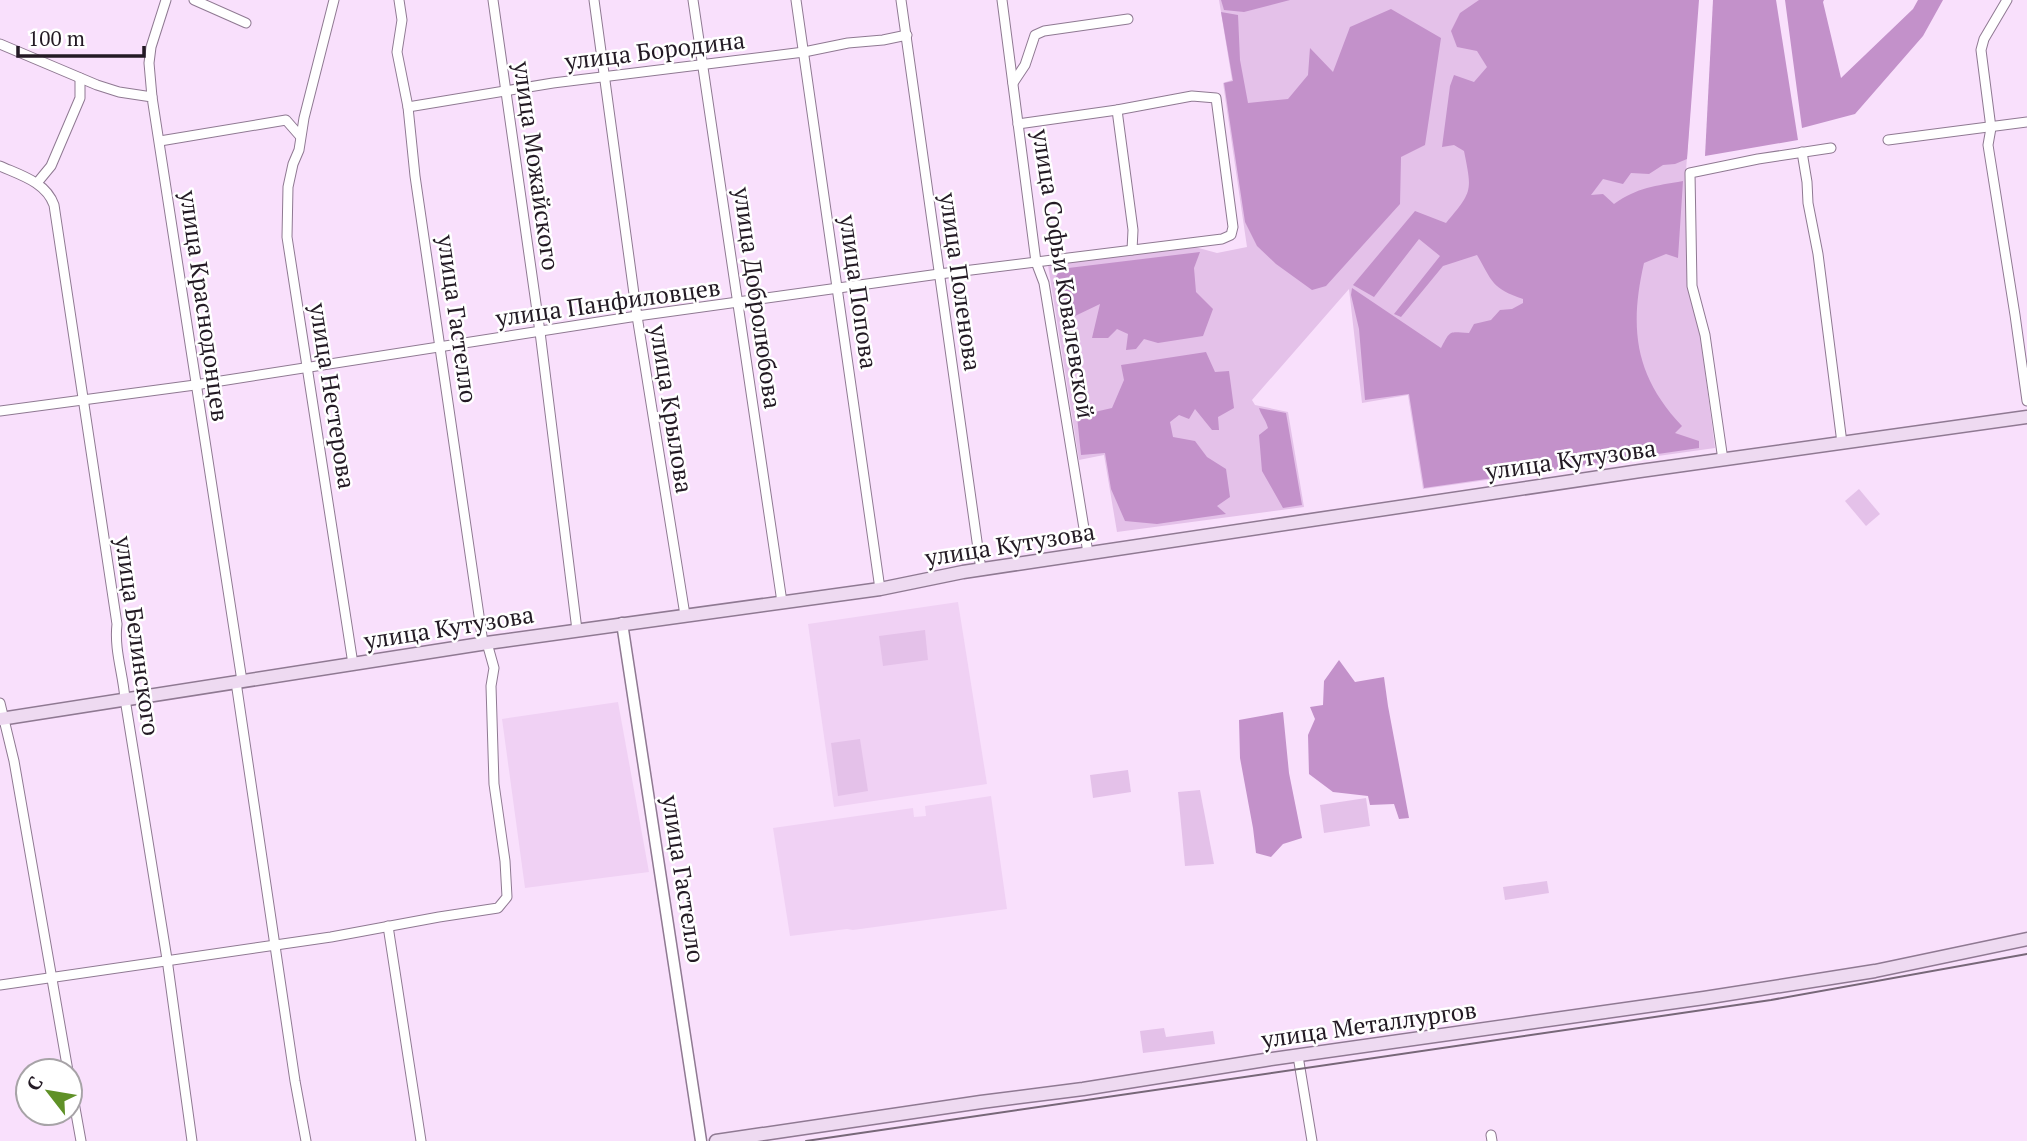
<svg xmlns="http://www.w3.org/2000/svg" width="2027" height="1141" font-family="'PT Serif',serif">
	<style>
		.built { fill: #f0d1f4 }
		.green { fill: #e4c1e9 }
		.forest { fill: #c391ca }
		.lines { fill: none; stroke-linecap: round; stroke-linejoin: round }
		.minor-casing { stroke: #8f7992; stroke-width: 11 }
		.tertiary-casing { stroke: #8f7992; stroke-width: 13 }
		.secondary-casing { stroke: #8f7992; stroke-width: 15 }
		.minor { stroke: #fff; stroke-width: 9 }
		.tertiary { stroke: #fff; stroke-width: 10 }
		.secondary { stroke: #eedaf1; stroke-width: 12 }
		.tram { stroke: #776778; stroke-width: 2 }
		.labels { text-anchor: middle; stroke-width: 5; stroke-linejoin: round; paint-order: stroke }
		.street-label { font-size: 24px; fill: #231a24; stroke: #fff }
	</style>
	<rect width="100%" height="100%" fill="#f9e0fc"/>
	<g class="built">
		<path d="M958 602 987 784 834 807 808 624Z"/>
		<path d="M618 702 649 872 525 888 502 719Z"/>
		<path d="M991 796 1007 909 853 930 847 929 790 936 773 828 913 808 914 817 926 816 925 806Z"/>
	</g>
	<g class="green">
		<path d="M1219 0H1698L1686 171 1689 290 1700 333 1715 448 1423 489 1408 395 1362 403 1349 289 1252 400 1255 405 1288 412 1304 507 1117 532 1104 455 1079 460 1048 265 1195 247 1217 253 1247 247 1223 83 1232 80Z"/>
		<path d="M1859 489 1880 514 1866 526 1845 501Z"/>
		<path d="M925 630 928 660 883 666 879 636Z"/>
		<path d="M860 739 868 791 838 796 831 743Z"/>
		<path d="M1128 770 1131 792 1093 798 1090 775Z"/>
		<path d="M1200 790 1214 864 1185 866 1178 792Z"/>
		<path d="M1366 798 1370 826 1324 833 1320 805Z"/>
		<path d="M1547 881 1549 893 1505 900 1503 887Z"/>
		<path d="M1164 1028 1166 1037 1213 1031 1215 1044 1143 1053 1140 1031Z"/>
	</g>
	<g class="forest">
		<path d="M1221 0H1290L1244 12 1224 10Z"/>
		<path d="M1479 0H1699L1687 159 1675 164 1663 165 1649 174 1631 173 1623 184 1603 179 1591 195 1603 194 1614 204C1638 187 1655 186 1683 181L1678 258 1666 254 1644 263C1629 329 1635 376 1682 426L1675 433 1699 441V448L1424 488 1409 394 1365 400 1359 329 1351 295 1352 288 1441 348C1451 329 1449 332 1469 333L1474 324 1491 320 1500 310 1512 309 1523 303V299C1491 288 1493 282 1477 255L1443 266 1401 317 1394 314 1440 256 1419 239 1374 297 1353 285 1415 211 1446 223C1473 191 1472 191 1464 151L1454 145 1442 147 1450 86 1454 75 1474 82 1487 67 1477 51 1457 47 1451 31 1460 13Z"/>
		<path d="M1713 0H1776L1798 140 1705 156Z"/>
		<path d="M1785 0H1824L1823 2 1841 78 1913 9 1918 0H1943L1923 36 1855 114 1802 128Z"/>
		<path d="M1391 9 1441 38 1425 145 1401 157 1400 204 1326 286 1312 290 1276 264 1257 246 1245 222 1224 83 1233 81 1221 12 1238 15 1240 60 1248 103 1288 99 1308 75 1310 48 1333 72 1350 27Z"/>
		<path d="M1200 252 1194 268 1196 292 1213 309 1203 336 1158 343 1144 339 1136 349 1126 350 1128 334 1117 329 1108 338H1092L1100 304 1075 316 1053 283 1060 269Z"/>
		<path d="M1206 352 1215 372 1229 371 1234 408 1218 417 1219 430H1212L1195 409 1189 419 1179 415 1170 422 1173 437 1195 441 1207 457 1226 469 1230 497 1217 506 1226 514 1157 524 1125 521 1111 489 1105 453 1081 455 1077 416 1112 408 1124 380 1121 365Z"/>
		<path d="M1259 408 1286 413 1302 505 1283 508 1262 471 1259 435 1268 428C1266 420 1261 415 1259 408Z"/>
		<path d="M1339 660 1355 682 1384 677 1388 706 1409 818 1399 819 1394 804 1370 805 1368 796 1333 792 1309 774 1308 735 1315 719 1310 707 1323 705 1324 681Z"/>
		<path d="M1283 712 1289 773 1302 838 1283 844 1271 857 1256 853 1253 828 1240 758 1239 720Z"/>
	</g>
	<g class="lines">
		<defs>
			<g id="minor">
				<path d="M194 0 246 23"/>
				<path d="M334 0 304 118 299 150 293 164 288 187 287 237 353 664"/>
				<path d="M399 0 402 20 397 52 408 107 415 176 483 643"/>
				<path d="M493 0 540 332 577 630"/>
				<path d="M594 0 637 316 685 615"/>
				<path d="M693 0 782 602"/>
				<path d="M796 0 880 589"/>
				<path d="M901 0 981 570"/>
				<path d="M1002 0 1036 262 1044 283 1088 553"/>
				<path d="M2007 0 1984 39 1981 50 1991 128 1988 145 2015 315 2027 401"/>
				<path d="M0 44 97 85 119 92 152 97 242 681"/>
				<path d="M1013 83 1025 65 1035 35 1044 31 1128 19"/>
				<path d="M152 97 149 63 151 47 166 0"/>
				<path d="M408 107 553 83 804 52 848 43 883 40 907 35"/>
				<path d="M1117 110 1133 230 1132 250"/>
				<path d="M1888 140 2027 122"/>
				<path d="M160 141 286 120 300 136"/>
				<path d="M1802 152 1807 182 1808 203 1818 254 1842 443"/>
				<path d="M0 166C20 175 46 182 54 205L117 624C114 650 123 673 125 699L167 959 192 1141"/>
				<path d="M37 183 51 166 80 98V78"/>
				<path d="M0 411 195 385 637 316 939 274 1222 239 1231 235 1233 227 1216 98 1192 96 1117 110 1018 124"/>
				<path d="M1723 460 1705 335 1692 286 1690 173 1758 159 1831 148"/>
				<path d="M236 682 295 1081 306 1141"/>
				<path d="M0 703 14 761 68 1071"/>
				<path d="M388 926 421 1141"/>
				<path d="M0 985 331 937 439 917 498 908 507 897 505 861 494 784 491 686 494 668 487 643"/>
				<path d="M1298 1056 1312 1141"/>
				<path d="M70 1080 81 1141"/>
				<path d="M1491 1135 1492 1141"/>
			</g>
			<path id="tertiary" d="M622 623 701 1141"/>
			<g id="secondary">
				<path d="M0 719 487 643 880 589 963 572 1640 471 2027 417"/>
				<path d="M716 1141 981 1102 1083 1089 1265 1060 1704 998 1875 971 2027 939"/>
			</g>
		</defs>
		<use href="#minor" class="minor-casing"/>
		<use href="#tertiary" class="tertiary-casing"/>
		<use href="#secondary" class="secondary-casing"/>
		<use href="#minor" class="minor"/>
		<use href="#tertiary" class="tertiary"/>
		<use href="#secondary" class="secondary"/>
		<path class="tram" d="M806 1141 1771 1000 2027 954"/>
	</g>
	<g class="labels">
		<g class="street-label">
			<text transform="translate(655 51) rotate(-7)" y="8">улица Бородина</text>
			<text transform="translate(536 166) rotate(82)" y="8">улица Можайского</text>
			<text transform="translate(1063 274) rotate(81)" y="8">улица Софьи Ковалевской</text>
			<text transform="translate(960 282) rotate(82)" y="8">улица Поленова</text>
			<text transform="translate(858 292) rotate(82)" y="8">улица Попова</text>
			<text transform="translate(757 298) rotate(82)" y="8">улица Добролюбова</text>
			<text transform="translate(608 303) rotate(-8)" y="8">улица Панфиловцев</text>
			<text transform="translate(204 306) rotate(82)" y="8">улица Краснодонцев</text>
			<text transform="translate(457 319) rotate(82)" y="8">улица Гастелло</text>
			<text transform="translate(332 396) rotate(81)" y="8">улица Нестерова</text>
			<text transform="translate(671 409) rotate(81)" y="8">улица Крылова</text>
			<text transform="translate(1571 460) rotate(-8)" y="8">улица Кутузова</text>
			<text transform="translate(1010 545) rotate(-9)" y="8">улица Кутузова</text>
			<text transform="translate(449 628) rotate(-9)" y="8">улица Кутузова</text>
			<text transform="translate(137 636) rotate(82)" y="8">улица Белинского</text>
			<text transform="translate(683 879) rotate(81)" y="8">улица Гастелло</text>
			<text transform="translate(1369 1025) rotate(-8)" y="8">улица Металлургов</text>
		</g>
	</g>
	<g transform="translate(49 1092) rotate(301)"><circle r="33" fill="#ffffff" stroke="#a7a3a7" stroke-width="2"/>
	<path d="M0-5L12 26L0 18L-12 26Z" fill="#5f9127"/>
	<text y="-10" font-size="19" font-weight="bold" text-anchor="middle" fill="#231a24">С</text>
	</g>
	<path d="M18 46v10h126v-10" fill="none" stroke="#231a24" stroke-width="3.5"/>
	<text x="28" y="46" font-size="21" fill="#231a24" stroke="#ffffff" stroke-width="5" paint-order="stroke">100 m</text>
</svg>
